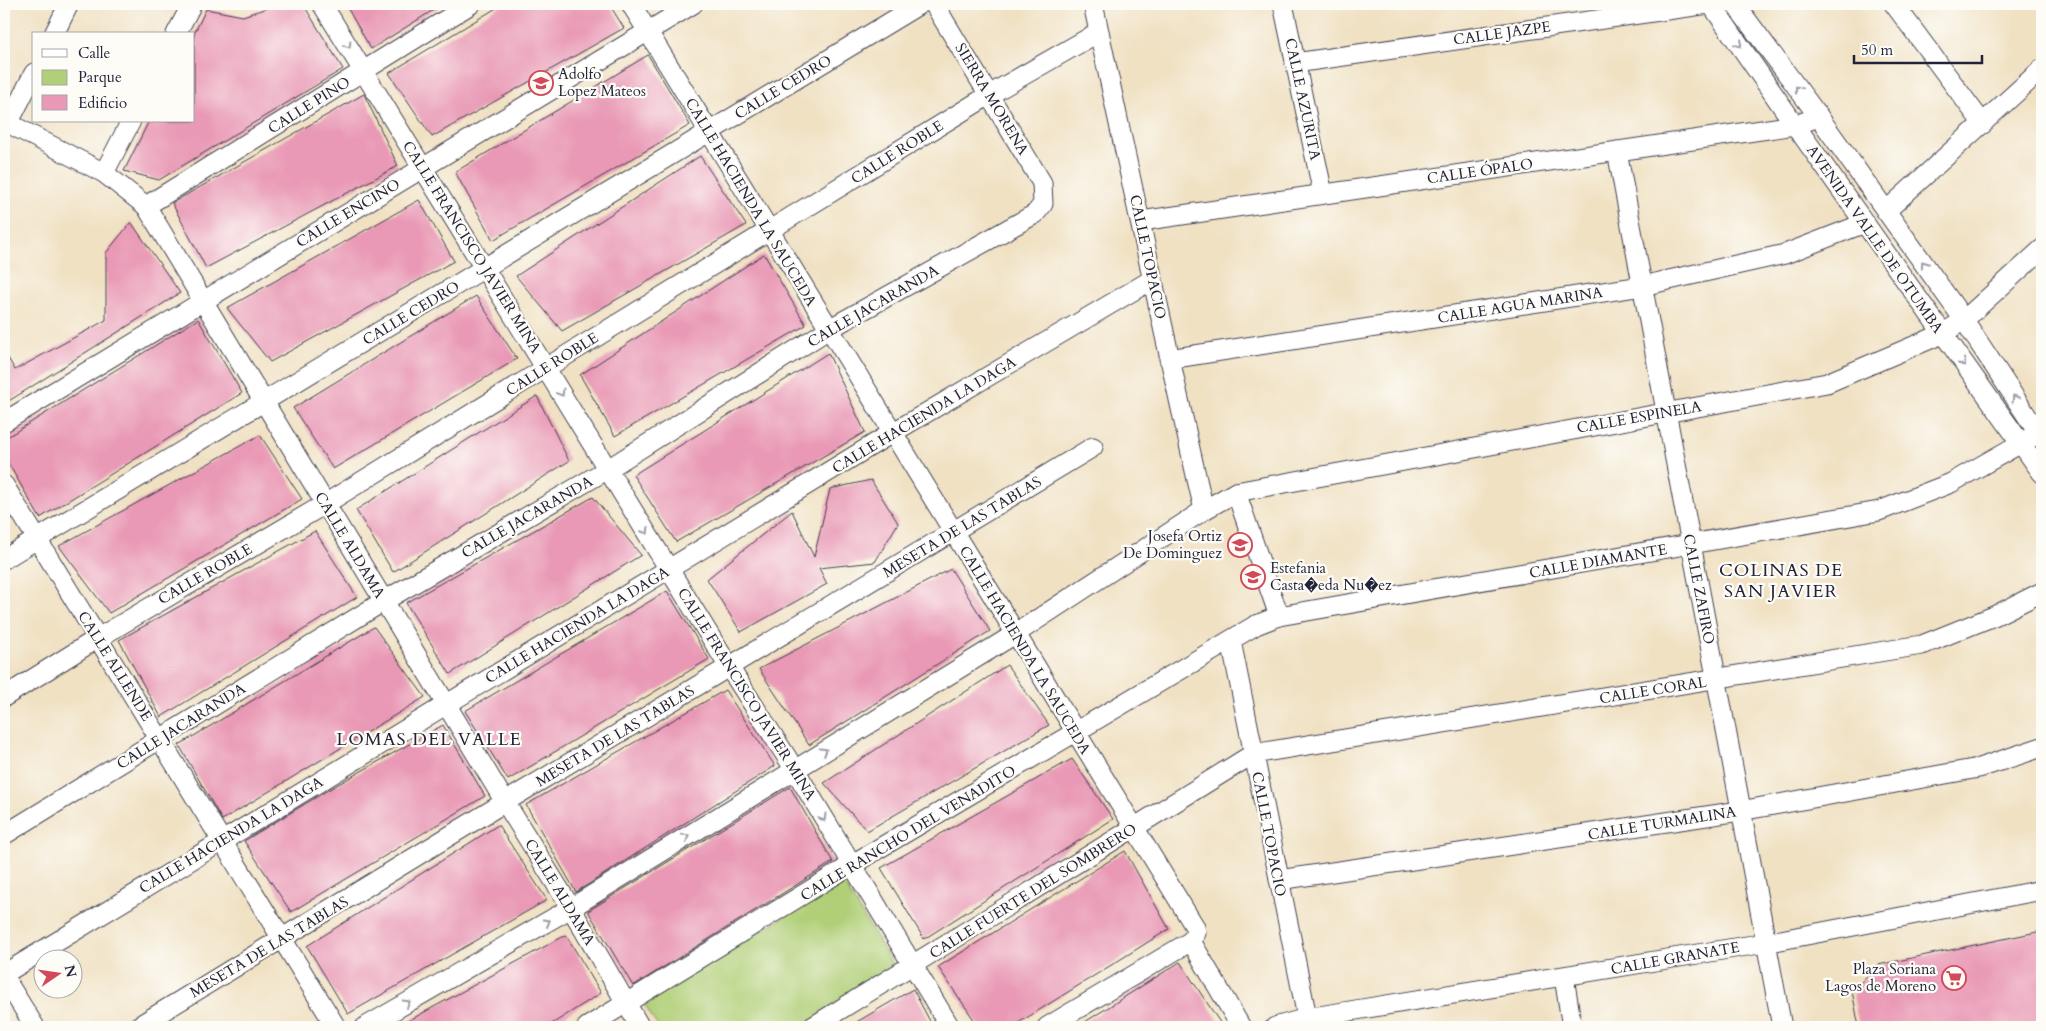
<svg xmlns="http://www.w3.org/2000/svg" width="2046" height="1031" font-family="Cardo,serif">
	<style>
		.green { fill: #b0cf77; stroke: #697859 }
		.building { fill: #e999b5 }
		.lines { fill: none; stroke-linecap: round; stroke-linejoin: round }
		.minor-casing { stroke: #413f4f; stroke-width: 21 }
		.minor { stroke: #fff; stroke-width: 19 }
		.oneway { stroke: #9c9ca7 }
		.labels { text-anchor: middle; stroke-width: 4.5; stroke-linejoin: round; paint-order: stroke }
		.street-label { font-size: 15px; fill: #22223b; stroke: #fdfcf7 }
		.poi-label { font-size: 15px; fill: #22223b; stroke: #fdfcf7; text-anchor: start }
		.quarter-label { font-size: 18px; letter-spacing: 1px; fill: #22223b; stroke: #fdfcf7 }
	</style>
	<rect width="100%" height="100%" fill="#fdfcf7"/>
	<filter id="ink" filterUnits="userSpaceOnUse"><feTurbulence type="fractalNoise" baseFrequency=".02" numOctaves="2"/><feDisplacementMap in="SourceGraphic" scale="10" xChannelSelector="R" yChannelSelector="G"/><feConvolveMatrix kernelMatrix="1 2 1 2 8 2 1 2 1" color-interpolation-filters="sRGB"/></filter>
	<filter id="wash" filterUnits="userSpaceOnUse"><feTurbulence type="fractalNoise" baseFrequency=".0096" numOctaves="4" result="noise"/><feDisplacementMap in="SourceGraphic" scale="20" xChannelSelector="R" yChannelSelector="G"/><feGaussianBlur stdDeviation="1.12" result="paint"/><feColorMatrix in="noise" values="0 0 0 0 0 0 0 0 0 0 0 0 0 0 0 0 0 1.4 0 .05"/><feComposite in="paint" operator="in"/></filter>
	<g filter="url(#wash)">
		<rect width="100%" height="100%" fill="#f0e1c3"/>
		<path class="green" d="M842 881 896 970 804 1027H658L644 1004Z"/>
		<g id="blocks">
			<g class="building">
				<path d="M279 4H303L343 69 159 180 124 171 149 121H194V34L206 9 243 16Z"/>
				<path d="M345 4H443L371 49Z"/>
				<path d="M503 4H609L624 28 432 137 389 73Z"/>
				<path d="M648 55 690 125 493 240 455 172Z"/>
				<path d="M364 94 398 166 206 268 172 203Z"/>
				<path d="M700 156 746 225 562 331 516 276Z"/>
				<path d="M419 200 454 261 270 362 227 308Z"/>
				<path d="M131 222 180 293 4 404V351L15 370 106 320V253Z"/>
				<path d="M764 254 806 325 615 436 580 375Z"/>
				<path d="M476 296 517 359 333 469 293 408Z"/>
				<path d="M198 319 242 393 40 518 4 456V439Z"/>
				<path d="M828 353 865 432 676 542 633 475Z"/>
				<path d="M537 396 569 461 393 572 356 510Z"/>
				<path d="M260 435 302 499 109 613 59 546Z"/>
				<path d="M871 480 898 523 875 562 819 568 827 584 741 632 707 579 792 511 814 557 830 489Z"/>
				<path d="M593 497 641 555 450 674 406 603Z"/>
				<path d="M315 531 357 597 161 717 119 640Z"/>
				<path d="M951 569 990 631 809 745 759 669Z"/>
				<path d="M667 591 709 659 508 780 465 711Z"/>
				<path d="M374 627 425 697 222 820 179 745Z"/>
				<path d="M1007 665 1049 725 867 831 824 783Z"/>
				<path d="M725 690 775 766 576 892 526 805Z"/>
				<path d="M443 725 485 796 291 912 244 841 328 790Z"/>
				<path d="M1072 759 1113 819 924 939 881 868Z"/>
				<path d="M790 787 833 862 633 986 588 911Z"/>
				<path d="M498 825 547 900 348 1014 307 946Z"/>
				<path d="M1125 851 1169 929 1012 1027H979L938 967Z"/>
				<path d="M2042 931V1027H1859L1852 991 1878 965Z"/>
				<path d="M566 935 601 993 547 1027H397Z"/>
				<path d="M1180 962 1223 1027H1077Z"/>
				<path d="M913 989 933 1027H848Z"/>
			</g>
		</g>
	</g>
	<g filter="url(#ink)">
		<use href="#blocks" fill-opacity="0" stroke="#413f4f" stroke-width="1"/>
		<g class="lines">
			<defs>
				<g id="minor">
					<path d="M322 4 729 667 795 770 950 1027"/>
					<path d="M631 4 1195 927 1196 933 1191 941 1047 1027"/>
					<path d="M1093 4C1130 173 1165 342 1204 510"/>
					<path d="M1283 4 1323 194"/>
					<path d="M1711 4 1795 125 2042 473"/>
					<path d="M1735 4 1819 117 1964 320 2042 439"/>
					<path d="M1894 4 1983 124"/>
					<path d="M54 34 69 4"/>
					<path d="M176 34 192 4"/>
					<path d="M1295 63 1709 4"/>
					<path d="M4 121 104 173 146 206 505 802 571 908 640 1027"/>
					<path d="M8 124 34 73"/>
					<path d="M1617 151 1782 1027"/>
					<path d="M104 173 131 121"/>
					<path d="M146 206 471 4"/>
					<path d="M1886 211 2042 69"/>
					<path d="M1141 221 1795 125 1819 117"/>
					<path d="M1169 359 1642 286 1785 254 1865 223"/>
					<path d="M4 422 693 4"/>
					<path d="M4 485 336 1027"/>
					<path d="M1236 492 1279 616"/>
					<path d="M4 559 920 4"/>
					<path d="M1231 641 1309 1027"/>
					<path d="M4 697 98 638 325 504 989 95 1099 32"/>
					<path d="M4 835 384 601 608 469 829 329 1035 214 1043 204 1042 183 934 4"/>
					<path d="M1279 880 1740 811 1979 768 2042 747"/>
					<path d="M1191 941 1241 1027"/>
					<path d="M4 974 892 433 1153 279"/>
					<path d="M4 977 35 1027"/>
					<path d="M1564 977 1572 1027"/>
					<path d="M137 1027 505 802 1093 447"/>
					<path d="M365 1027 571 908 1015 634 1204 510 1236 492 1827 383 1942 334 1964 320 2042 249"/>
					<path d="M587 1027 851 865 1256 625 1279 616 1879 511 1951 483 2042 431"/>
					<path d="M812 1027 1253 754 1922 645 1994 616 2042 592"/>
					<path d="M1275 1027 1307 1018 1765 943 2042 890"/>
				</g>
			</defs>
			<use href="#minor" class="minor-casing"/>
			<use href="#minor" class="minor"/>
		</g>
		<defs><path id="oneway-chevron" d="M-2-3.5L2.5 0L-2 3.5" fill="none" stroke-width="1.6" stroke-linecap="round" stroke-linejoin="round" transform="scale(1.25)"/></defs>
		<g class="oneway">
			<use href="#oneway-chevron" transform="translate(1739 44) rotate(56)"/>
			<use href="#oneway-chevron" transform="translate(348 45) rotate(58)"/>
			<use href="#oneway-chevron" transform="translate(1798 89) rotate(-127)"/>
			<use href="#oneway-chevron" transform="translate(1924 264) rotate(-126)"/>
			<use href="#oneway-chevron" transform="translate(1963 363) rotate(54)"/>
			<use href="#oneway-chevron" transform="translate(561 393) rotate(59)"/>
			<use href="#oneway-chevron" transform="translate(2015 398) rotate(-123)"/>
			<use href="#oneway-chevron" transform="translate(646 531) rotate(58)"/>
			<use href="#oneway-chevron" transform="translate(824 751) rotate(-32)"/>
			<use href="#oneway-chevron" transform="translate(823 818) rotate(59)"/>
			<use href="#oneway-chevron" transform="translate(686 837) rotate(-32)"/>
			<use href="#oneway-chevron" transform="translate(547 922) rotate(-30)"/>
			<use href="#oneway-chevron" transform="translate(407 1003) rotate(-30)"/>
		</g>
	</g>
	<defs>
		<symbol id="school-ring" viewBox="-11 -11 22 22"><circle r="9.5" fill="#fdfcf7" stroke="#d1495b" stroke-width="1.5"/><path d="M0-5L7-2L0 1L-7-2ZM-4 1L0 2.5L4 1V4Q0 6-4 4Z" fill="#d1495b"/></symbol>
		<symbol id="supermarket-ring" viewBox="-11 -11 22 22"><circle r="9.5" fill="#fdfcf7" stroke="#d1495b" stroke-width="1.5"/><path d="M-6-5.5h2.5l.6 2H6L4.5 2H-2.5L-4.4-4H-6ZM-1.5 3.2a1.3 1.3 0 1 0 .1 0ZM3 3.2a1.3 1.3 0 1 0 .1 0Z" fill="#d1495b"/></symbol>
	</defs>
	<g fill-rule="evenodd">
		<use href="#school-ring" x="527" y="69" width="28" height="28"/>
		<use href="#school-ring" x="1226" y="531" width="28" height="28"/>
		<use href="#school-ring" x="1239" y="563" width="28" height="28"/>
		<use href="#supermarket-ring" x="1940" y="964" width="28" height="28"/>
	</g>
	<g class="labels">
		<g class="street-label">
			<text transform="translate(1502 33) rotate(-8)" y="5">CALLE JAZPE</text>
			<text transform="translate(783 87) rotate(-31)" y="5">CALLE CEDRO</text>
			<text transform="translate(992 99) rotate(59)" y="5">SIERRA MORENA</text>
			<text transform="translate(1303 99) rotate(78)" y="5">CALLE AZURITA</text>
			<text transform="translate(309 105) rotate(-32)" y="5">CALLE PINO</text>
			<text transform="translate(897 152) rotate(-32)" y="5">CALLE ROBLE</text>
			<text transform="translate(1480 171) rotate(-8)" y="5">CALLE ÓPALO</text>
			<text transform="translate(751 202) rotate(59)" y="5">CALLE HACIENDA LA SAUCEDA</text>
			<text transform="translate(348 213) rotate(-31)" y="5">CALLE ENCINO</text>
			<text transform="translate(1875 239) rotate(55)" y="5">AVENIDA VALLE DE OTUMBA</text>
			<text transform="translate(472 247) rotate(58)" y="5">CALLE FRANCISCO JAVIER MINA</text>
			<text transform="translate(1148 257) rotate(78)" y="5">CALLE TOPACIO</text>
			<text transform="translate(1520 305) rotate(-9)" y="5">CALLE AGUA MARINA</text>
			<text transform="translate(873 306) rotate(-30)" y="5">CALLE JACARANDA</text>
			<text transform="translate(411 313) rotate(-31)" y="5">CALLE CEDRO</text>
			<text transform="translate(552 364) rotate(-32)" y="5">CALLE ROBLE</text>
			<text transform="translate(924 415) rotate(-31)" y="5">CALLE HACIENDA LA DAGA</text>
			<text transform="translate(1639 417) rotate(-10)" y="5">CALLE ESPINELA</text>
			<text transform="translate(527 517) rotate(-30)" y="5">CALLE JACARANDA</text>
			<text transform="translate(962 527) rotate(-31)" y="5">MESETA DE LAS TABLAS</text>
			<text transform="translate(350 545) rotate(59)" y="5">CALLE ALDAMA</text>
			<text transform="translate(1598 561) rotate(-10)" y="5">CALLE DIAMANTE</text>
			<text transform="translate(205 574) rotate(-30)" y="5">CALLE ROBLE</text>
			<text transform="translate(1699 589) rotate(79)" y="5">CALLE ZAFIRO</text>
			<text transform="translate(577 625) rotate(-31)" y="5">CALLE HACIENDA LA DAGA</text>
			<text transform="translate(1025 650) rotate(59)" y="5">CALLE HACIENDA LA SAUCEDA</text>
			<text transform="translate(115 666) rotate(58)" y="5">CALLE ALLENDE</text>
			<text transform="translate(1653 690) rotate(-9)" y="5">CALLE CORAL</text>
			<text transform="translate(747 694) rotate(58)" y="5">CALLE FRANCISCO JAVIER MINA</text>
			<text transform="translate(181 726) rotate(-32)" y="5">CALLE JACARANDA</text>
			<text transform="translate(615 736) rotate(-31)" y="5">MESETA DE LAS TABLAS</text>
			<text transform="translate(1662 823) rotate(-9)" y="5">CALLE TURMALINA</text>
			<text transform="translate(908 833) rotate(-31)" y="5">CALLE RANCHO DEL VENADITO</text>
			<text transform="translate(1269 834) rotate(79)" y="5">CALLE TOPACIO</text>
			<text transform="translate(231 835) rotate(-31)" y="5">CALLE HACIENDA LA DAGA</text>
			<text transform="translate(1033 891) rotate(-32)" y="5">CALLE FUERTE DEL SOMBRERO</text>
			<text transform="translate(560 892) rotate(59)" y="5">CALLE ALDAMA</text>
			<text transform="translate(269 947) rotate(-31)" y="5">MESETA DE LAS TABLAS</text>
			<text transform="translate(1675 958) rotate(-10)" y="5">CALLE GRANATE</text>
		</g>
		<g class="poi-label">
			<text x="558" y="79">Adolfo<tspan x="558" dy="17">Lopez Mateos</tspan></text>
			<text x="1222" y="541" text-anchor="end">Josefa Ortiz<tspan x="1222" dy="17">De Dominguez</tspan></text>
			<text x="1270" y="573">Estefania<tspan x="1270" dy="17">Casta�eda Nu�ez</tspan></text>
			<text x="1936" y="974" text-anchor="end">Plaza Soriana<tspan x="1936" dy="17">Lagos de Moreno</tspan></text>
		</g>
		<g class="quarter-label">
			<text x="1781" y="576">COLINAS DE<tspan x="1781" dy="21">SAN JAVIER</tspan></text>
			<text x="429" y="745">LOMAS DEL VALLE</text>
		</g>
	</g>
	<rect width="2046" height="1031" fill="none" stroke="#fdfcf7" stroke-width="20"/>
	<rect x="32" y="32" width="162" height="90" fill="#fdfcf7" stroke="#a5a5ac"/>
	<rect x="42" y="49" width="25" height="8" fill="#ffffff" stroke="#a5a5ac"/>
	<text x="78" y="58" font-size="15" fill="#22223b">Calle</text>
	<rect x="42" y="70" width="25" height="15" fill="#b0cf77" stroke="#a5a5ac"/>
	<text x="78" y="82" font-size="15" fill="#22223b">Parque</text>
	<rect x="42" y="95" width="25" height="15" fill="#e999b5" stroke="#a5a5ac"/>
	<text x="78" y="108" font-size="15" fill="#22223b">Edificio</text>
	<g transform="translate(58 974) rotate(77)"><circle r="24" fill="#fdfcf7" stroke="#a5a5ac"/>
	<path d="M0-4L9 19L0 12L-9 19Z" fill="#d1495b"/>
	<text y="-8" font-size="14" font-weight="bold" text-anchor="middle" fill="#22223b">N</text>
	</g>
	<path d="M1854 55v8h128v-8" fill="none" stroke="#22223b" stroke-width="2.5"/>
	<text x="1861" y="55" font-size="15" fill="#22223b" stroke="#fdfcf7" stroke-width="4" paint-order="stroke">50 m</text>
</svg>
